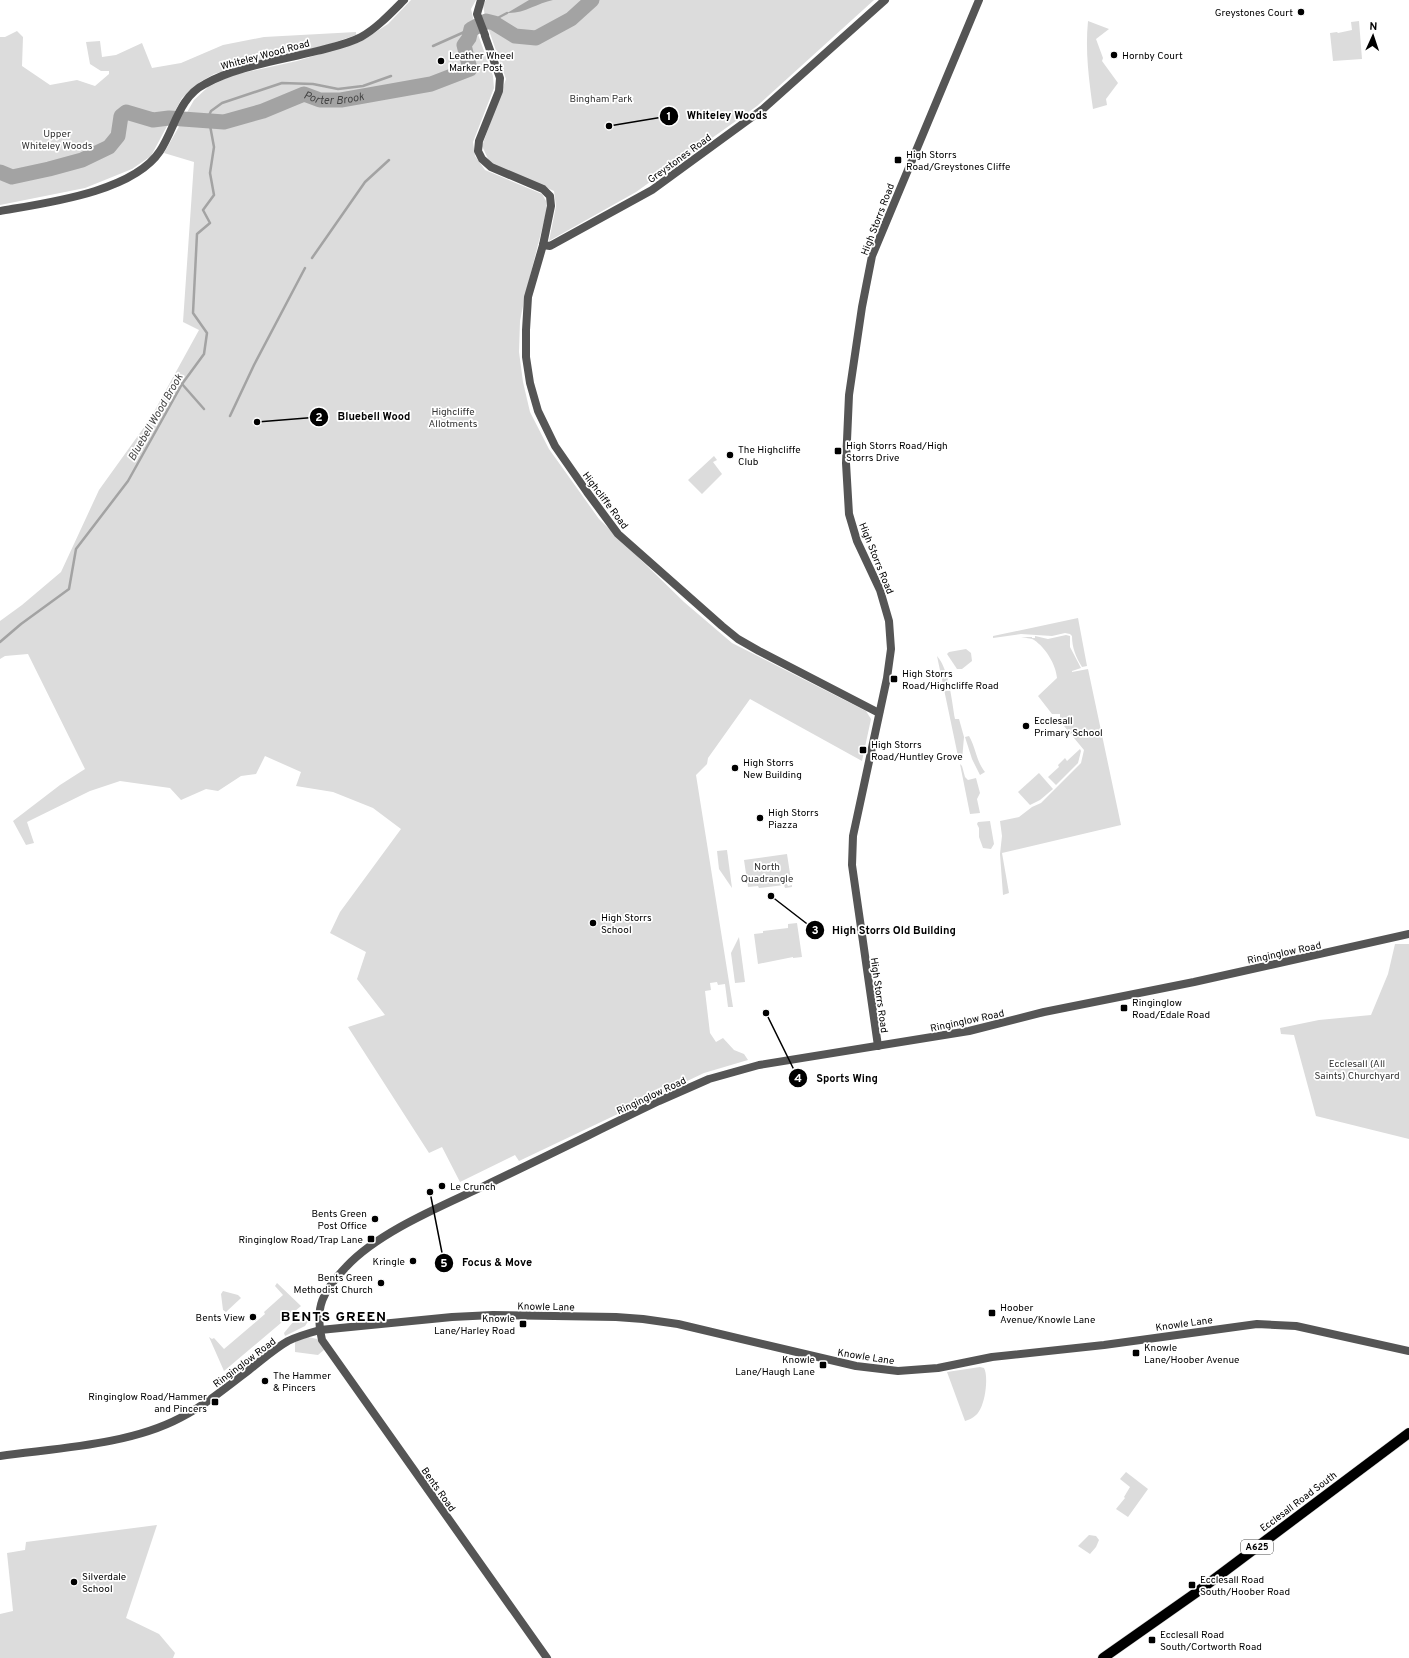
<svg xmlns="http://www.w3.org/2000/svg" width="1409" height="1658" font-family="Overpass,sans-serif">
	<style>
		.green { fill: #dcdcdc }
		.water { fill: #a3a3a3 }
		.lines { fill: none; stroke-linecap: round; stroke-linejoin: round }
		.stream { stroke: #a3a3a3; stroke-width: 2.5 }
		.river { stroke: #a3a3a3; stroke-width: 15 }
		.primary-casing { stroke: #dbdbdb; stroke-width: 11 }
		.tertiary { stroke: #555; stroke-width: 8 }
		.primary { stroke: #000; stroke-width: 10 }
		.poi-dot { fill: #000; stroke: #fff; stroke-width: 1.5 }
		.labels { text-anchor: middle; stroke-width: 3.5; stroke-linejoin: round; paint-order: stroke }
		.shield { fill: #fff; stroke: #4c4c4c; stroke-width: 1 }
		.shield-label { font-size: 9px; font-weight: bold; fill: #000 }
		.poi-label { font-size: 10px; fill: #000; stroke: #fff; text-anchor: start }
		.street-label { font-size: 10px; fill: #000; stroke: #fff }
		.park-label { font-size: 10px; fill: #333; stroke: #fff }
		.water-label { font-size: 11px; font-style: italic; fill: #444; stroke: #fff }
		.district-label { font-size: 14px; font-weight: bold; letter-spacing: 1px; fill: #000; stroke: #fff }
		.leader { fill: none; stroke: #000; stroke-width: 1.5 }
		.callout-dot { fill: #000; stroke: #fff; stroke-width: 1.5 }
		.mark-label { font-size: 12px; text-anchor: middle; font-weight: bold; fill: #fff }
		.callout-label { font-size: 11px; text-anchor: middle; font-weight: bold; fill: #000; stroke: #fff; stroke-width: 3.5; stroke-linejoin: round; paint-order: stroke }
	</style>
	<rect width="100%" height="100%" fill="#fff"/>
	<g class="green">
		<path d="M411 0H476L471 9 475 26 493 76 494 88 473 142 475 156 485 170 542 194 546 201 547 209 525 296 520 321 519 352 523 382 530 412 549 449 599 519 684 602 732 643 866 711 871 719 862 761 750 699 708 758 707 764 696 775 733 1007H728L725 984 718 985 717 982 710 983 711 990 705 991 710 1033 716 1042 723 1038 734 1050 744 1054 748 1060 704 1073 519 1161 515 1155 460 1182 442 1147 429 1153 348 1027 385 1015 357 979 366 952 330 933 340 912 401 829 373 808 333 792 296 786 301 772 265 756 256 774 241 776 218 791 206 789 181 800 170 788 120 781 90 791 27 822 34 843 26 845 13 821 60 785 85 769 28 654 5 656 0 659V621L22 605 61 572 99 490 150 419 199 330 183 322 194 162 164 153 194 100 208 87 233 75 297 61 360 42 388 24Z"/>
		<path d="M486 0H874L757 106 636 192 549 241 556 206 554 191 490 163 482 146 506 79 486 22 483 5Z"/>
		<path d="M1088 21 1109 29 1096 39 1103 58 1102 61 1118 83 1106 99 1107 105 1093 109C1089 80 1085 51 1088 21Z"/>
		<path d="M1359 21 1362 59 1333 61 1330 33 1337 32 1338 33 1352 30 1351 22Z"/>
		<path d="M17 31 23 37 22 66 50 85 77 80 95 86 109 74V71H101L90 64 86 42 100 41 102 57 116 55 142 43 152 68 181 63 223 45 264 37 356 32V35L327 45 256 62 214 74 200 82 182 98 151 156 132 169 85 188 0 205V37H5Z"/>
		<path d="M714 456 717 460 713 462 722 474 702 494 688 480Z"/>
		<path d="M1078 618 1087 666 1082 667C1076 657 1072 648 1072 636L1070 634 1065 633 1052 636 1021 634 993 638V636Z"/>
		<path d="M1066 635 1070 636V647L1081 668 1072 671V672L1088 669 1121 825 1002 853 1009 893 1003 895 1000 854 1002 836 1000 821 1019 817 1032 807 1041 803 1081 763 1084 750 1064 726 1069 722 1067 718 1061 724 1060 722V714H1052L1038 696 1057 678C1056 665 1046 648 1034 640 1031 638 1025 638 1021 637H1032V638H1035V636L1048 639Z"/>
		<path d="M966 649 971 653 972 661 962 669H957L947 654 949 652Z"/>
		<path d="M937 656C949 669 952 702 955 719H959L964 737 962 760 959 761Z"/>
		<path d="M969 736C976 748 976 761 985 772L980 775 972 759 965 737Z"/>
		<path d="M1080 749 1081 751 1078 763 1056 785 1048 777 1059 767 1058 765 1065 758 1067 761Z"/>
		<path d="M960 764 962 766 965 777 968 780 976 778 980 793 977 799 980 813 970 814Z"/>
		<path d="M1039 773 1053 789 1040 800 1030 805 1018 792Z"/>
		<path d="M990 821 994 844 991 849 983 848 979 837V828L977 824 978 822Z"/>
		<path d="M727 850 732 888 719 869 717 851Z"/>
		<path d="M787 854 791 880 788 881 787 884 788 886 792 885V887L785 888 784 885 759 888 758 886 748 887 744 860Z"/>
		<path d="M797 923 802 957 793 958V957L758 964 754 934 763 933V931L788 928V924Z"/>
		<path d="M739 937 745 982 735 983 731 953Z"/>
		<path d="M1395 944H1409V1139L1316 1116 1294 1035 1281 1034 1280 1028 1319 1020 1371 1015 1388 974Z"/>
		<path d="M277 1283 301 1306 224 1371 209 1337 212 1339 214 1338 224 1349 265 1314 264 1312 283 1295 275 1286Z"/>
		<path d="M223 1291 238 1295 241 1298 226 1312 223 1310 221 1294Z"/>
		<path d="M309 1314 311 1317 305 1326 285 1336 284 1333 298 1316Z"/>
		<path d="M308 1337 317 1339 325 1349 318 1355 295 1352V1342Z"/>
		<path d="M980 1367 984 1368C989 1377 985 1408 976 1415 973 1418 969 1420 965 1421L947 1372Z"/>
		<path d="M1126 1472 1148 1489 1128 1517 1116 1509 1125 1498 1124 1497 1130 1487 1120 1479Z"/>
		<path d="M157 1525 126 1618 159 1634 175 1653 173 1658H0V1614L13 1611 7 1553 25 1550 26 1542Z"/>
		<path d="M1089 1535 1096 1536 1099 1540 1096 1547 1090 1554 1078 1546Z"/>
	</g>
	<path class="water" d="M529 0H553C537 3 524 14 507 13Z"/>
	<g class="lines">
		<g class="stream">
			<path d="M490 22 507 13"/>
			<path d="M469 38 490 27 504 29"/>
			<path d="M433 46 471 29"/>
			<path d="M207 120 211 111 222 103 282 83 313 84 338 89 363 86 391 76"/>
			<path d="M312 258 365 182 389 160"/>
			<path d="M182 384 204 409"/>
			<path d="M230 416 254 365 305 268"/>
			<path d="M0 642 21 624 69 589 76 549 128 481 182 384 204 354 207 333 193 313 197 234 210 223 203 210 214 195 210 173 214 147 209 120"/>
		</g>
		<path class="river" id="s1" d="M0 172 12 177 49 169 82 160 109 147 118 136 121 116 126 112 153 120 169 118 224 122 263 111 304 94 320 100H341L431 84 470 69 464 45 469 38 471 29 486 21 494 23 515 36 536 38 571 19 592 0"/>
		<defs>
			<path id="primary" d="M1103 1658 1197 1592 1409 1433"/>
		</defs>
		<use href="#primary" class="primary-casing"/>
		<g class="tertiary">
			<path d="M481 0 477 14 485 35"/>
			<path d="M485 36 500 78 499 91 479 141 478 151 482 159 491 167 543 189 550 196 551 206 543 245 528 297 526 330V357L530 383 538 411 555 446 587 492 618 534 722 626 738 639 759 651 879 713"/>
			<path d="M0 211C46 203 133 192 160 151 175 128 179 97 205 84 237 66 282 60 317 51 332 47 348 44 361 37 377 28 391 13 404 0"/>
			<path d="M543 245 550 246 652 190 763 109 885 0"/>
			<path d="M878 1046 852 865 853 836 887 678 891 649 889 621 880 590 857 541 849 514 846 463 849 395 862 307 872 256 979 0"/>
			<path d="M0 1456C57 1448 129 1445 180 1418 205 1405 227 1387 249 1370 262 1360 274 1349 288 1341 298 1336 309 1333 320 1330L452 1317 493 1315 616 1317 643 1319 678 1324 856 1366 898 1371 938 1368 992 1357 1104 1345 1257 1324 1296 1326 1409 1351"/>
			<path d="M547 1658 322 1340C314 1307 323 1291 346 1267 378 1232 442 1206 484 1186 543 1158 601 1129 659 1101L709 1079 759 1065 969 1031 1044 1012 1194 982 1409 934"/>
		</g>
		<use href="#primary" class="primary"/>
	</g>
	<g class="poi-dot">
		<circle cx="1301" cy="12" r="4"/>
		<circle cx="1114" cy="55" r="4"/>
		<circle cx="441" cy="61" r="4"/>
		<rect x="894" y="156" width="8" height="8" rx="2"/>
		<rect x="834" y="447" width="8" height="8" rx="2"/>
		<circle cx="730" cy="455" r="4"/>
		<rect x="890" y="675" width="8" height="8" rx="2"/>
		<circle cx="1026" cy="726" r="4"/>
		<rect x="859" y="746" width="8" height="8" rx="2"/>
		<circle cx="735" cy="768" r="4"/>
		<circle cx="760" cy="818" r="4"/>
		<circle cx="593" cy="923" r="4"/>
		<rect x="1120" y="1004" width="8" height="8" rx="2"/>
		<circle cx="442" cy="1186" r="4"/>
		<circle cx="375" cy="1219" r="4"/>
		<rect x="367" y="1235" width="8" height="8" rx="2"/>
		<circle cx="413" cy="1261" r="4"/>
		<circle cx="381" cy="1283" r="4"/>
		<rect x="988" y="1309" width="8" height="8" rx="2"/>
		<circle cx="253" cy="1317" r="4"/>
		<rect x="519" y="1320" width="8" height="8" rx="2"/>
		<rect x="1132" y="1349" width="8" height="8" rx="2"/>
		<rect x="819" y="1361" width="8" height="8" rx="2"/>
		<circle cx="265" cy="1381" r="4"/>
		<rect x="211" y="1398" width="8" height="8" rx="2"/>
		<circle cx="74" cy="1582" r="4"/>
		<rect x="1188" y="1581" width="8" height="8" rx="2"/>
		<rect x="1148" y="1636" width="8" height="8" rx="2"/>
	</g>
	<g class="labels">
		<rect class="shield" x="1241" y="1540" width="32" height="14" rx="3"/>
		<g class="shield-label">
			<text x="1257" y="1550">A625</text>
		</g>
		<g class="poi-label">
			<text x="1293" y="16" text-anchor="end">Greystones Court</text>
			<text x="449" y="59">Leather Wheel<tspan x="449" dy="12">Marker Post</tspan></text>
			<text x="1122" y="59">Hornby Court</text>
			<text x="906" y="158">High Storrs<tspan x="906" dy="12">Road/Greystones Cliffe</tspan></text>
			<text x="846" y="449">High Storrs Road/High<tspan x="846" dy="12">Storrs Drive</tspan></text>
			<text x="738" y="453">The Highcliffe<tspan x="738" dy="12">Club</tspan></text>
			<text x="902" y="677">High Storrs<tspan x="902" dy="12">Road/Highcliffe Road</tspan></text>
			<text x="1034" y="724">Ecclesall<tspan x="1034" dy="12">Primary School</tspan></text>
			<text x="871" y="748">High Storrs<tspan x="871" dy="12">Road/Huntley Grove</tspan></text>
			<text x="743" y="766">High Storrs<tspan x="743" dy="12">New Building</tspan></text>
			<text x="768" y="816">High Storrs<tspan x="768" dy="12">Piazza</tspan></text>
			<text x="601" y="921">High Storrs<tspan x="601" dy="12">School</tspan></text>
			<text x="1132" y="1006">Ringinglow<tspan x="1132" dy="12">Road/Edale Road</tspan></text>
			<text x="450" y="1190">Le Crunch</text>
			<text x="367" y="1217" text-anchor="end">Bents Green<tspan x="367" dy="12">Post Office</tspan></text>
			<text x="363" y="1243" text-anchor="end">Ringinglow Road/Trap Lane</text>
			<text x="405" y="1265" text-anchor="end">Kringle</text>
			<text x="373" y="1281" text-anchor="end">Bents Green<tspan x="373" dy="12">Methodist Church</tspan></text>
			<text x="1000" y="1311">Hoober<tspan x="1000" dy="12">Avenue/Knowle Lane</tspan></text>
			<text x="245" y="1321" text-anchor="end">Bents View</text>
			<text x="515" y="1322" text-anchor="end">Knowle<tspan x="515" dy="12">Lane/Harley Road</tspan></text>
			<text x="1144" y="1351">Knowle<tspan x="1144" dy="12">Lane/Hoober Avenue</tspan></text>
			<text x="815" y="1363" text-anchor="end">Knowle<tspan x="815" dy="12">Lane/Haugh Lane</tspan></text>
			<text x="273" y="1379">The Hammer<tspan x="273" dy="12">&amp; Pincers</tspan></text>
			<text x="207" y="1400" text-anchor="end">Ringinglow Road/Hammer<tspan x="207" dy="12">and Pincers</tspan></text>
			<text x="82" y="1580">Silverdale<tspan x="82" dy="12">School</tspan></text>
			<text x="1200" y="1583">Ecclesall Road<tspan x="1200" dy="12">South/Hoober Road</tspan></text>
			<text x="1160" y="1638">Ecclesall Road<tspan x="1160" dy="12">South/Cortworth Road</tspan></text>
		</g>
		<g class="street-label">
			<text transform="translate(265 54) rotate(-15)" y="4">Whiteley Wood Road</text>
			<text transform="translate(679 158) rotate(-36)" y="4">Greystones Road</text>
			<text transform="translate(877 219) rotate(-69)" y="4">High Storrs Road</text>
			<text transform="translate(606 500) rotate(53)" y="4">Highcliffe Road</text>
			<text transform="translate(877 558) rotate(68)" y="4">High Storrs Road</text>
			<text transform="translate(1284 952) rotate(-12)" y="4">Ringinglow Road</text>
			<text transform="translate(880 995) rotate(82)" y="4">High Storrs Road</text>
			<text transform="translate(967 1020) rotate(-12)" y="4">Ringinglow Road</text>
			<text transform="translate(651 1095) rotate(-25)" y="4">Ringinglow Road</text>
			<text transform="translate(546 1306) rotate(1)" y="4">Knowle Lane</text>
			<text transform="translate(1184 1323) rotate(-8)" y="4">Knowle Lane</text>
			<text transform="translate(866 1356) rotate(9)" y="4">Knowle Lane</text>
			<text transform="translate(244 1362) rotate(-37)" y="4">Ringinglow Road</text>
			<text transform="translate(439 1489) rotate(55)" y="4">Bents Road</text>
			<text transform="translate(1298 1501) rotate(-37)" y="4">Ecclesall Road South</text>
		</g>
		<g class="park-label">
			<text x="601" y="102">Bingham Park</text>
			<text x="57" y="137">Upper<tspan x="57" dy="12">Whiteley Woods</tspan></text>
			<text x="453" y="415">Highcliffe<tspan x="453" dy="12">Allotments</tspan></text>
			<text x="767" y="870">North<tspan x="767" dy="12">Quadrangle</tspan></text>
			<text x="1357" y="1067">Ecclesall (All<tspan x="1357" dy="12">Saints) Churchyard</tspan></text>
		</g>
		<g class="water-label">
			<text dy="4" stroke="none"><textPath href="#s1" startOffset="371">Porter Brook</textPath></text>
			<text transform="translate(155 417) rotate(-60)" y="4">Bluebell Wood Brook</text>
		</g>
		<g class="district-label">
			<text x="334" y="1321">BENTS GREEN</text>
		</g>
	</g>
	<path class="leader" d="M609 126L669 116M257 422L319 417M771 896L815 930M766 1013L798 1078M430 1192L444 1263"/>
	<g class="callout-dot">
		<circle cx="609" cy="126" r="4"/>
		<circle cx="257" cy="422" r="4"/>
		<circle cx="771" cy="896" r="4"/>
		<circle cx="766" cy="1013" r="4"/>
		<circle cx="430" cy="1192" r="4"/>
		<circle cx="669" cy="116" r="10"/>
		<circle cx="319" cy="417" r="10"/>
		<circle cx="815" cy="930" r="10"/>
		<circle cx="798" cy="1078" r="10"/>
		<circle cx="444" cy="1263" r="10"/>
	</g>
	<g class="mark-label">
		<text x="669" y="120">1</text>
		<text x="319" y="421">2</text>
		<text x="815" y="934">3</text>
		<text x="798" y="1082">4</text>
		<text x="444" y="1267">5</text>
	</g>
	<g class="callout-label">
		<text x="727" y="119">Whiteley Woods</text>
		<text x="374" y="420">Bluebell Wood</text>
		<text x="894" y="934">High Storrs Old Building</text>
		<text x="847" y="1082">Sports Wing</text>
		<text x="497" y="1266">Focus &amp; Move</text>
	</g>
	<g transform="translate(1373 36) rotate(3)" stroke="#ffffff" stroke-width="3" paint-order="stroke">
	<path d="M0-3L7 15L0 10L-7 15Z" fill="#000000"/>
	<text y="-6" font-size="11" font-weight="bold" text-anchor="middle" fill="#000000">N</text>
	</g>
</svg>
